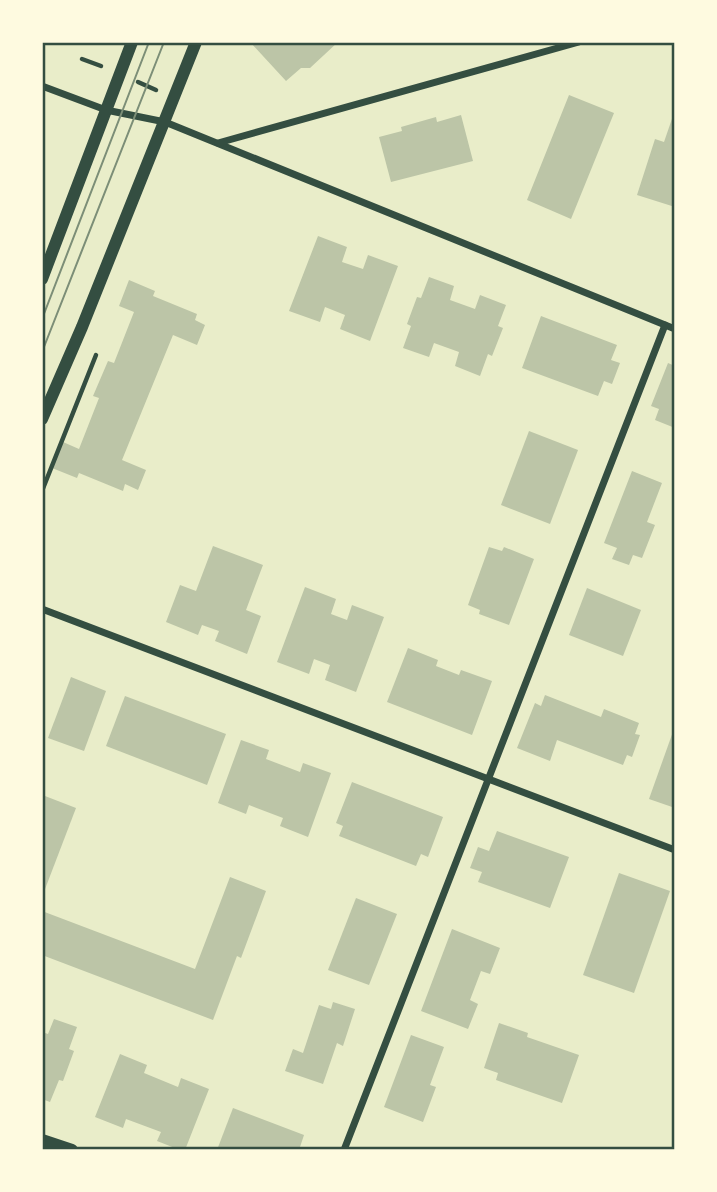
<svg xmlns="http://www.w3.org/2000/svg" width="717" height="1192" font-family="'Roboto Condensed',sans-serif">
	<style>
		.building { fill: #bcc5a7 }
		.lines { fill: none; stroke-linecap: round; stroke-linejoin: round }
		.path { stroke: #344e41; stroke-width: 4.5 }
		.minor { stroke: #344e41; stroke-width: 7 }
		.tertiary { stroke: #344e41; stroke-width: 12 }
		.tram { stroke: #7c8e77; stroke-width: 2 }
		.neatline { fill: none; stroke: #344e41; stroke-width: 2.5 }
	</style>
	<rect width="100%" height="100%" fill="#e9edc9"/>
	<g class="building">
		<path d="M250 42H338L310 68H301L286 81Z"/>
		<path d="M569 95 614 113 571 219 527 200Z"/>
		<path d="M675 110V207L637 195 655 139 664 142Z"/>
		<path d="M461 115 473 161 391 182 379 137 402 131 401 127 436 117 437 122Z"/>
		<path d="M318 236 347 247 342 262 363 269 368 255 398 266 370 341 340 329 345 315 325 307 320 322 289 311Z"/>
		<path d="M429 277 454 286 450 300 475 309 480 295 506 305 498 326 503 328 492 356 488 354 480 376 455 366 459 352 434 343 429 357 403 348 411 326 407 324 417 297 421 298Z"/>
		<path d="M129 280 155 291 153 296 197 314 195 320 205 325 197 345 173 335 122 460 146 470 138 490 125 484 123 491 79 473 77 478 52 468 63 442 79 449 99 398 93 396 108 361 114 363 134 312 119 306Z"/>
		<path d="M541 316 617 345 611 360 620 363 612 384 604 381 598 396 522 368Z"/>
		<path d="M668 363 675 366V428L655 420 659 409 651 406Z"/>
		<path d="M529 431 578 450 550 524 501 505Z"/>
		<path d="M632 471 662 483 647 522 655 525 642 558 633 555 629 565 612 559 617 548 604 543Z"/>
		<path d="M213 546 263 565 246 610 261 616 247 654 215 641 219 631 202 625 198 635 166 622 180 585 196 591Z"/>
		<path d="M489 547 502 551 504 547 534 559 509 625 479 614 480 610 468 605Z"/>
		<path d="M305 587 336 599 331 614 347 620 352 605 384 617 356 692 325 680 330 665 314 659 309 674 277 662Z"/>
		<path d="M587 588 641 610 623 656 569 635Z"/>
		<path d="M408 648 438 660 436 666 459 675 461 670 492 681 472 735 387 702Z"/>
		<path d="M71 677 106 691 84 751 48 738Z"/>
		<path d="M545 695 601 717 604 709 639 723 635 734 640 735 632 757 627 755 623 765 557 740 550 761 517 748 535 703 541 706Z"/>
		<path d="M125 696 226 734 207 785 106 746Z"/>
		<path d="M675 726V808L649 799Z"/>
		<path d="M241 740 269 750 266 759 300 772 303 763 331 773 308 837 280 826 283 818 249 805 246 814 218 803Z"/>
		<path d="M352 782 443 817 428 857 421 854 416 866 339 836 343 826 336 823Z"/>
		<path d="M45 796 76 808 42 897V803Z"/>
		<path d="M497 831 569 857 550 908 478 882 482 872 470 868 478 847 489 851Z"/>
		<path d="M619 873 670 891 634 993 583 975Z"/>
		<path d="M230 877 266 891 241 958 237 956 213 1020 42 955V911L195 969Z"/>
		<path d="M356 898 397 914 369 985 328 970Z"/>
		<path d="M452 929 500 948 490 974 481 971 470 1000 478 1004 468 1029 421 1011Z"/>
		<path d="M333 1002 355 1009 343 1046 337 1043 323 1084 285 1071 293 1049 303 1053 319 1005 331 1009Z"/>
		<path d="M54 1019 77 1027 69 1049 74 1051 63 1081 59 1080 50 1102 42 1099V1032L48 1034Z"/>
		<path d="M499 1023 528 1033 527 1037 579 1055 562 1103 496 1080 498 1073 484 1068Z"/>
		<path d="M411 1035 444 1047 430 1085 436 1087 423 1122 384 1107Z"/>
		<path d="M120 1054 147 1065 144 1073 178 1087 181 1078 209 1089 185 1150H180L157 1141 161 1132 126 1119 123 1128 95 1117Z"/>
		<path d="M233 1108 304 1135 299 1150H217Z"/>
	</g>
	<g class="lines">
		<g class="path">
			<path d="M82 59 101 66"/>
			<path d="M138 82 156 90"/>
			<path d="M42 491 96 355"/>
		</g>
		<g class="minor">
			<path d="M42 86 106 110 165 122 675 329"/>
			<path d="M218 143 579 42"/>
			<path d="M42 609 675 850"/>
			<path d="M344 1150 665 325"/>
		</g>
		<g class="tertiary">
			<path d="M42 279 132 42"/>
			<path d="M42 419 82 327 196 42"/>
			<path d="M42 1140 72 1150"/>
		</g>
		<g class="tram">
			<path d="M42 319 149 42"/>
			<path d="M42 352 164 42"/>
		</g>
	</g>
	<rect width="717" height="1192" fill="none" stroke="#fefae0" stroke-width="88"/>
	<rect x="44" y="44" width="629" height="1104" class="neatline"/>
</svg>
